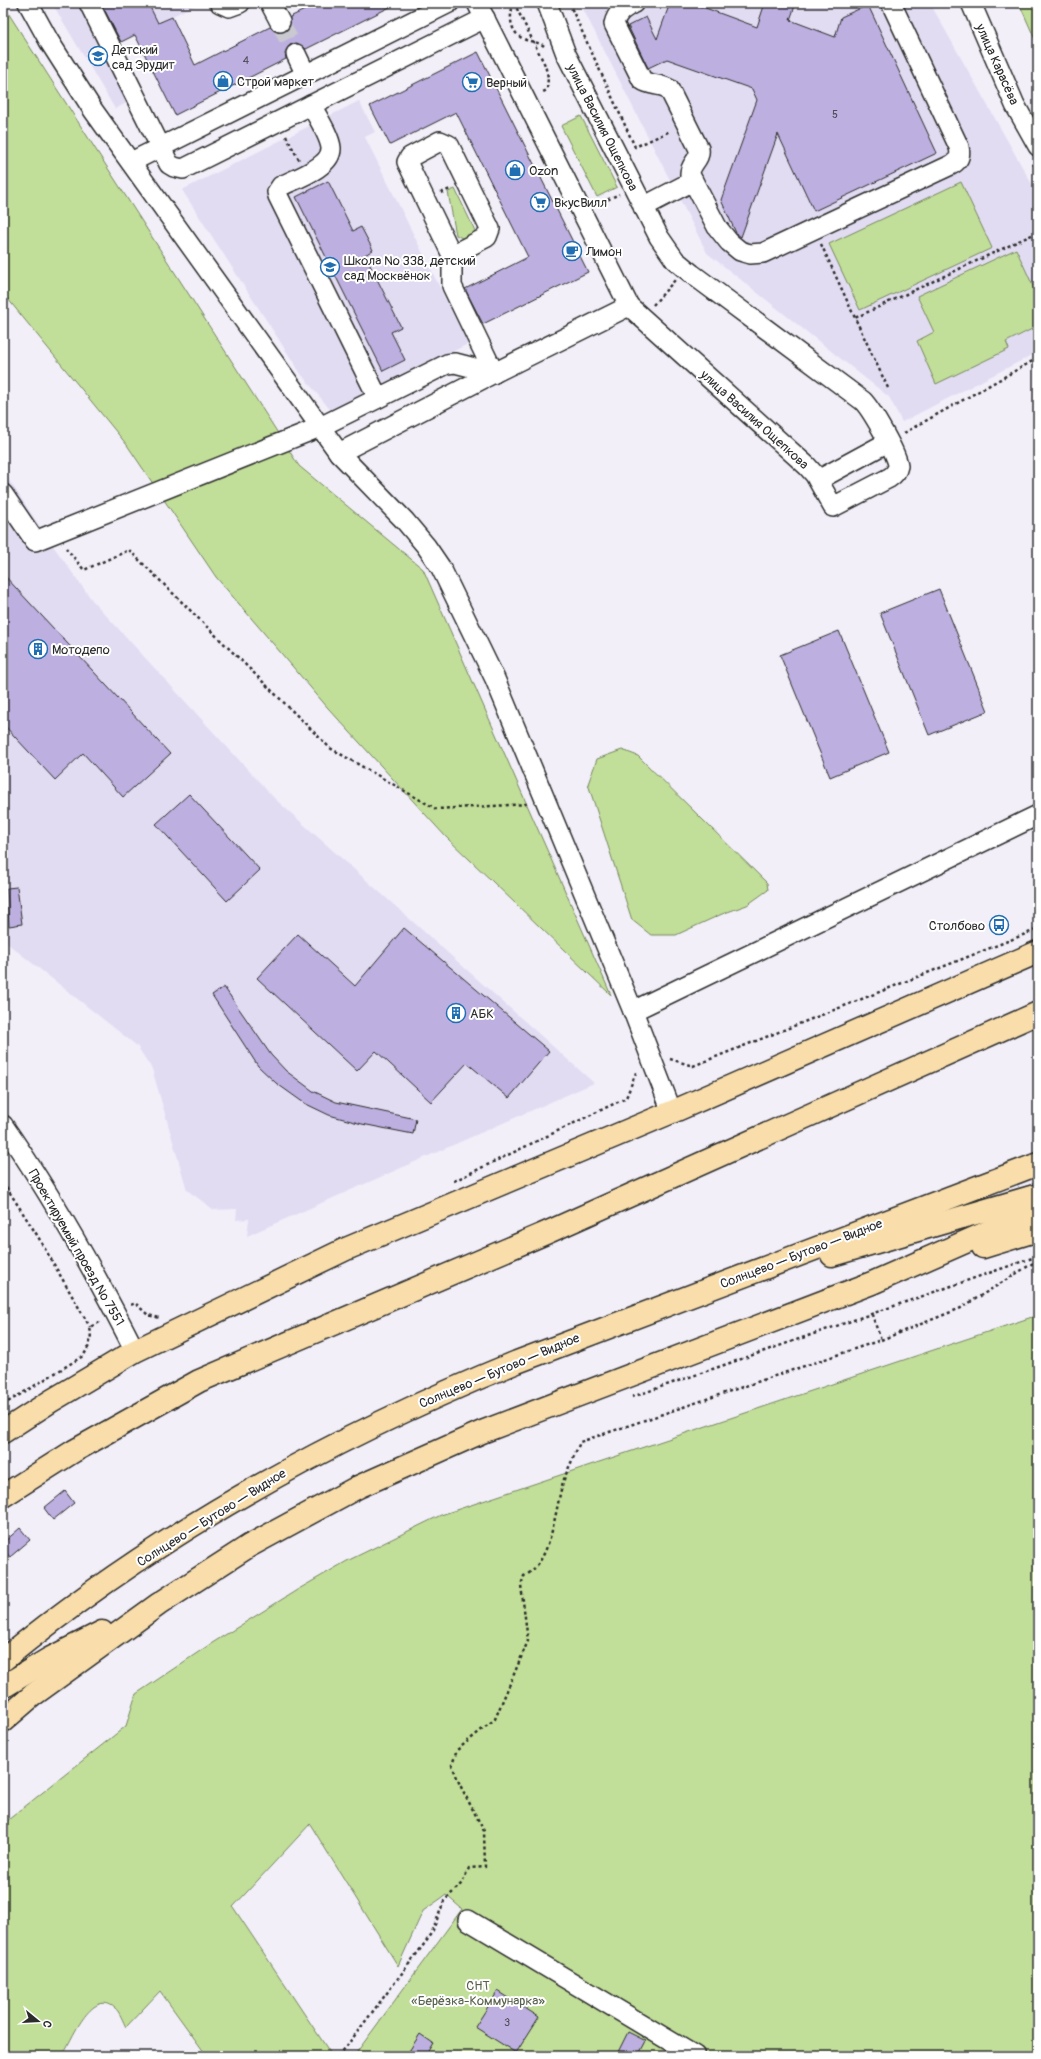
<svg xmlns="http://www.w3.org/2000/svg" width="1041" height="2059" font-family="Pangolin,sans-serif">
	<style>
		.built { fill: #e2dcf2 }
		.green { fill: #c1df98; stroke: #768562 }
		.building { fill: #bdb0e1; stroke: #2b2b2b }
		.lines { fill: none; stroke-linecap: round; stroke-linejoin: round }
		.minor-tunnel { stroke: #cac8d0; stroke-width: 19; stroke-dasharray: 19 10; stroke-linecap: butt }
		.minor-casing { stroke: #2b2b2b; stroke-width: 22 }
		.major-casing { stroke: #2b2b2b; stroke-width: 25 }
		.path { stroke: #2b2b2b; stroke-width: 2.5; stroke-dasharray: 3 3; stroke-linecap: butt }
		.minor { stroke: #fff; stroke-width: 19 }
		.major { stroke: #f9deab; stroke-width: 22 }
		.labels { text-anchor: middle; stroke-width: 4; stroke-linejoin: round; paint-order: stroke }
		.number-label { font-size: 11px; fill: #504c58 }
		.poi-label { font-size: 13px; fill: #2b2b2b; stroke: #fff; text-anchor: start }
		.street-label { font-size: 13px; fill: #2b2b2b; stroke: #fff }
		.park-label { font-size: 13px; fill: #58614c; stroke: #fff }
	</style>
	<rect width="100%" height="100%" fill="#f2eff9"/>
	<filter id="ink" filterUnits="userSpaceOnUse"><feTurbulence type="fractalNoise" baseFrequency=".025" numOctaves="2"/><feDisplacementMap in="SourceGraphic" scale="8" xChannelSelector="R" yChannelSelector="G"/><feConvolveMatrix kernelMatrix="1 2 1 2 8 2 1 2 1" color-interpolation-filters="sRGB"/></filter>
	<g filter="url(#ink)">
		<g class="built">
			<path d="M52 3H199L120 42 124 51 111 57 132 100 115 109Z"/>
			<path d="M580 3H930L1038 195V352L902 422 889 397 707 253Z"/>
			<path d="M359 101 375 132 365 137 468 344 332 412 301 374 182 190Z"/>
			<path d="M3 471 46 536 92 600 274 798 594 1083 247 1236 249 1219 236 1220 237 1209 214 1210 187 1190 152 1069 137 1046 3 940Z"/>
		</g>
		<g class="green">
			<path d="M1019 3H1038V46Z"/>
			<path d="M3 5 299 466 423 569 611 995 446 837 328 708 216 577 127 445 3 293Z"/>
			<path d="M581 116 617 187 597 197 561 126Z"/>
			<path d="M961 182 992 248 860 310 829 244Z"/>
			<path d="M455 189 478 237 468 241 456 235 448 192Z"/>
			<path d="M1016 249 1038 297V326L1006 342 1009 349 936 384 917 341 934 332 917 296Z"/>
			<path d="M622 750 638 756 767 883 768 890 747 905 722 914 676 935H651L632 920 588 784 597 759Z"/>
			<path d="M1038 1315V2056H354L462 1909 446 1895 423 1911 398 1966 310 1824 233 1907 331 2054 330 2056H207L160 1991 126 2027C123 2022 120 2012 115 2008 91 1987 71 2042 62 2056H3V1824L126 1726 136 1694 209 1645 297 1590 347 1561 441 1515Z"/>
		</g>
		<g class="building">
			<path d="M101 3H148L158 23 172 17 195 65 270 27 274 31 285 32 289 28 290 17 319 3H398L306 49 297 43 291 44 285 53 286 59 175 115 135 35 121 42Z"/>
			<path d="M670 3H701L700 6 757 27 765 3H796L790 20 835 37 841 17 868 5 937 153 814 211 778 134 741 237 736 233 721 200 757 100 752 89 667 59 648 68 628 26 646 17 657 39Z"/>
			<path d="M478 52 588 272 483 324 465 289 528 257 456 112 390 145 370 106Z"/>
			<path d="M328 181 353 231 361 227 373 250 365 255 401 327 391 332 405 360 383 371 296 197Z"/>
			<path d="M3 574 170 754 123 797 83 753 55 780 3 724Z"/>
			<path d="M939 589 988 711 929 735 880 613Z"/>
			<path d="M839 631 889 752 830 777 780 655Z"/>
			<path d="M189 794 260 870 227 901 156 824Z"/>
			<path d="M17 887 22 924 9 926 7 888Z"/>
			<path d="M404 928 549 1051 509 1098 467 1063 431 1102 376 1051 357 1071 257 978 298 934 355 986Z"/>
			<path d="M224 987 271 1055 286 1071 313 1091 336 1102 416 1119 413 1134 362 1124 329 1115 304 1103 276 1083 258 1066 212 995Z"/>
			<path d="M65 1491 74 1503 53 1520 44 1508Z"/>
			<path d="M20 1528 30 1540 10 1557 3 1549V1543Z"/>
			<path d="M498 1991 539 2017 516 2053 475 2027Z"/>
			<path d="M628 2032 646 2041 638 2056H616Z"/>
			<path d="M420 2034 433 2043 425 2056H406Z"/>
		</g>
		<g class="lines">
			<path class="minor-tunnel" d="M280 22 296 54"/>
			<defs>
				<g id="minor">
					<path d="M28 3 49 41 93 110 339 453 405 521 426 546 441 568 495 679 633 1011 672 1112"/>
					<path d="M89 3 169 164 174 167 183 169 485 18"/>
					<path d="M220 3 229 7 240 3"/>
					<path d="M270 3 280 22"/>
					<path d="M477 3 629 306 807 466 815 475 833 507 889 478C894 475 897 472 898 466 899 457 871 409 863 401L692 274 675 260 659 237 566 54 547 3"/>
					<path d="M634 3C623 9 617 12 614 24L642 80C650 86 660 83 669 89L699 149C701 160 689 164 690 175L717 227 729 242 740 251 750 254 763 253 951 165C959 161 961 156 959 147L891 3"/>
					<path d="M971 3 1015 105 1038 146"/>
					<path d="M296 54 306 75"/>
					<path d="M311 105C317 116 330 136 331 148 332 167 295 179 281 186L277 192 278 196 378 398"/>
					<path d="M131 162 449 3"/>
					<path d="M643 207 693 181"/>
					<path d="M452 255 487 237 490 229 449 145 440 141 410 157 407 162 452 255V286L494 373"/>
					<path d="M339 453 494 373 629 306"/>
					<path d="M818 480 888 442"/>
					<path d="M3 494 35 541 320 427 447 364 455 363 494 373"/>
					<path d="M633 1011 1038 815"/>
					<path d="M3 1125C53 1197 95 1272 135 1351"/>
					<path d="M468 1920 695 2056"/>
				</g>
				<g id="major">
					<path d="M983 1247 1038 1230"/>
					<path d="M832 1255 1038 1195"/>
					<path d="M3 1432 51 1401 135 1351 346 1249 672 1112 1038 952"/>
					<path d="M3 1496 74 1451 199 1381 546 1233 1038 1013"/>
					<path d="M3 1660C157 1534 333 1437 517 1362L1038 1164"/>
					<path d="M3 1687 49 1659 102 1632"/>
					<path d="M3 1721 33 1695 159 1604 249 1546 358 1487 482 1432 872 1283 1038 1210"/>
				</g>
			</defs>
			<use href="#minor" class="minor-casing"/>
			<use href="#major" class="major-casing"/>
			<g class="path">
				<path d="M514 3C508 17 510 34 526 40 532 42 539 42 544 46"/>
				<path d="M514 3 545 65 548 77 547 90 541 93"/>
				<path d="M569 3 635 147 670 131"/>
				<path d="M286 136 299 160"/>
				<path d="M1033 163 1038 172"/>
				<path d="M441 193 452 188"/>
				<path d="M597 205 619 194"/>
				<path d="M821 244 855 318"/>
				<path d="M653 305 675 280"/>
				<path d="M888 388 855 318 1038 232"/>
				<path d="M904 433 1038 358"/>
				<path d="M66 548 84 570 129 550 330 748 436 809 529 804"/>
				<path d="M670 1059 693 1066 1038 929"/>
				<path d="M454 1181 626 1098 637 1070"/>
				<path d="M3 1182 37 1235 90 1327"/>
				<path d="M131 1305 135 1303 148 1315 160 1318"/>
				<path d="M881 1340 961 1308 1038 1260"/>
				<path d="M632 1397 1038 1256"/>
				<path d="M3 1405 83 1356C90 1346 92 1339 90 1327L100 1322"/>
				<path d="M3 1757 5 1759"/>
				<path d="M339 2056 431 1935 444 1901 462 1883 469 1868 485 1867 484 1831 460 1785 452 1765 457 1750 495 1719 528 1641 521 1585 524 1576C552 1563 555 1509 563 1482 568 1468 575 1455 580 1442L881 1340 872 1315"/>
			</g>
			<use href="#minor" class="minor"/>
			<use href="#major" class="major"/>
		</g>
	</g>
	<defs>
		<symbol id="school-ring" viewBox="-11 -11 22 22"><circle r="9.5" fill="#fff" stroke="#1f6fb2" stroke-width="1.5"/><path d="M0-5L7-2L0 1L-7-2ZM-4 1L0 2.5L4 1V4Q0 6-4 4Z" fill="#1f6fb2"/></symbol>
		<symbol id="shop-ring" viewBox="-11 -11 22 22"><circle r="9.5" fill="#fff" stroke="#1f6fb2" stroke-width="1.5"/><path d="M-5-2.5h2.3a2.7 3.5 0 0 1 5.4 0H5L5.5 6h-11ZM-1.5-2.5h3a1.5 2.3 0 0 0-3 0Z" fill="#1f6fb2"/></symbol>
		<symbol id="supermarket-ring" viewBox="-11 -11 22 22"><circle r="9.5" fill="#fff" stroke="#1f6fb2" stroke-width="1.5"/><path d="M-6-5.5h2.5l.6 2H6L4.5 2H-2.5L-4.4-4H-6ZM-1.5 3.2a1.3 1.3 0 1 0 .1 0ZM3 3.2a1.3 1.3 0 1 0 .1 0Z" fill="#1f6fb2"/></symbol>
		<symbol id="cafe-ring" viewBox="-11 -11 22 22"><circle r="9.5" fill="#fff" stroke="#1f6fb2" stroke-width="1.5"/><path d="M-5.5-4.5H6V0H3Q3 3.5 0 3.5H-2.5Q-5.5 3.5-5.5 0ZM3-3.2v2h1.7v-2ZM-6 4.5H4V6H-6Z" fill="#1f6fb2"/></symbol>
		<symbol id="building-ring" viewBox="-11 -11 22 22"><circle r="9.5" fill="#fff" stroke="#1f6fb2" stroke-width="1.5"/><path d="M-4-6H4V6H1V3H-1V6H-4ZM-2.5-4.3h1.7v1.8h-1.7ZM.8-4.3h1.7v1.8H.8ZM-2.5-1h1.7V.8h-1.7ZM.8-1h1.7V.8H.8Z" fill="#1f6fb2"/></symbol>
		<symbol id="bus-ring" viewBox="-11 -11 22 22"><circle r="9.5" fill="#fff" stroke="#1f6fb2" stroke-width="1.5"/><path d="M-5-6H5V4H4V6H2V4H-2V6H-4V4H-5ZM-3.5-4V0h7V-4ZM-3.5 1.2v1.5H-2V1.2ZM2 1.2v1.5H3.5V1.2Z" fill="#1f6fb2"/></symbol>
	</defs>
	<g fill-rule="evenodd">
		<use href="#school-ring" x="87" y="45" width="22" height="22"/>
		<use href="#shop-ring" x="212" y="70" width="22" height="22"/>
		<use href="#supermarket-ring" x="461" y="71" width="22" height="22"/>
		<use href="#shop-ring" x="504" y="159" width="22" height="22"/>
		<use href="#supermarket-ring" x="529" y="191" width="22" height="22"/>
		<use href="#cafe-ring" x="561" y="240" width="22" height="22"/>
		<use href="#school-ring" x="319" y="256" width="22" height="22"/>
		<use href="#building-ring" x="27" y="638" width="22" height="22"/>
		<use href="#bus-ring" x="988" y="914" width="22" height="22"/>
		<use href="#building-ring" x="445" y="1002" width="22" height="22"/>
	</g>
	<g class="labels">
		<g class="number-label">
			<text x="246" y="64">4</text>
			<text x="835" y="118">5</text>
			<text x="507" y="2026">3</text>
		</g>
		<g class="poi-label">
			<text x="112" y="54">Детский<tspan x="112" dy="15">сад Эрудит</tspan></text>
			<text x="237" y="86">Строй маркет</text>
			<text x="486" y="87">Верный</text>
			<text x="529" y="175">Ozon</text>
			<text x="554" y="207">ВкусВилл</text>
			<text x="586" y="256">Лимон</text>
			<text x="344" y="265">Школа № 338, детский<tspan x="344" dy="15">сад Москвёнок</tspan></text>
			<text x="52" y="654">Мотодепо</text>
			<text x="985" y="930" text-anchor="end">Столбово</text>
			<text x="470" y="1018">АБК</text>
		</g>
		<g class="street-label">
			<text transform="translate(998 64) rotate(66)" y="5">улица Карасёва</text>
			<text transform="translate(603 127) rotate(63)" y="5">улица Василия Ощепкова</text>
			<text transform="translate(755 419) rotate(42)" y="5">улица Василия Ощепкова</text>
			<text transform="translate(77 1247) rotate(60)" y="5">Проектируемый проезд № 7551</text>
			<text transform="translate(801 1253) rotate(-21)" y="5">Солнцево — Бутово — Видное</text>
			<text transform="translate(499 1370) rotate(-23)" y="5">Солнцево — Бутово — Видное</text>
			<text transform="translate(211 1517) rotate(-32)" y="5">Солнцево — Бутово — Видное</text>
		</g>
		<g class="park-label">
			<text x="478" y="1990">СНТ<tspan x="478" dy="15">«Берёзка-Коммунарка»</tspan></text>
		</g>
	</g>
	<rect width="1041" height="2059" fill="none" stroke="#fff" stroke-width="16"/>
	<rect x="8" y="8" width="1025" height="2043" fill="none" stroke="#2b2b2b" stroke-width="1.5" filter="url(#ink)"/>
	<g transform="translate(38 2021) rotate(108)" stroke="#ffffff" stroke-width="3" paint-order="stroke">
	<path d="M0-3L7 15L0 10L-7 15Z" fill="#2b2b2b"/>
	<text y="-6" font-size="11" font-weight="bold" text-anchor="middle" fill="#2b2b2b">С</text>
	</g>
</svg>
